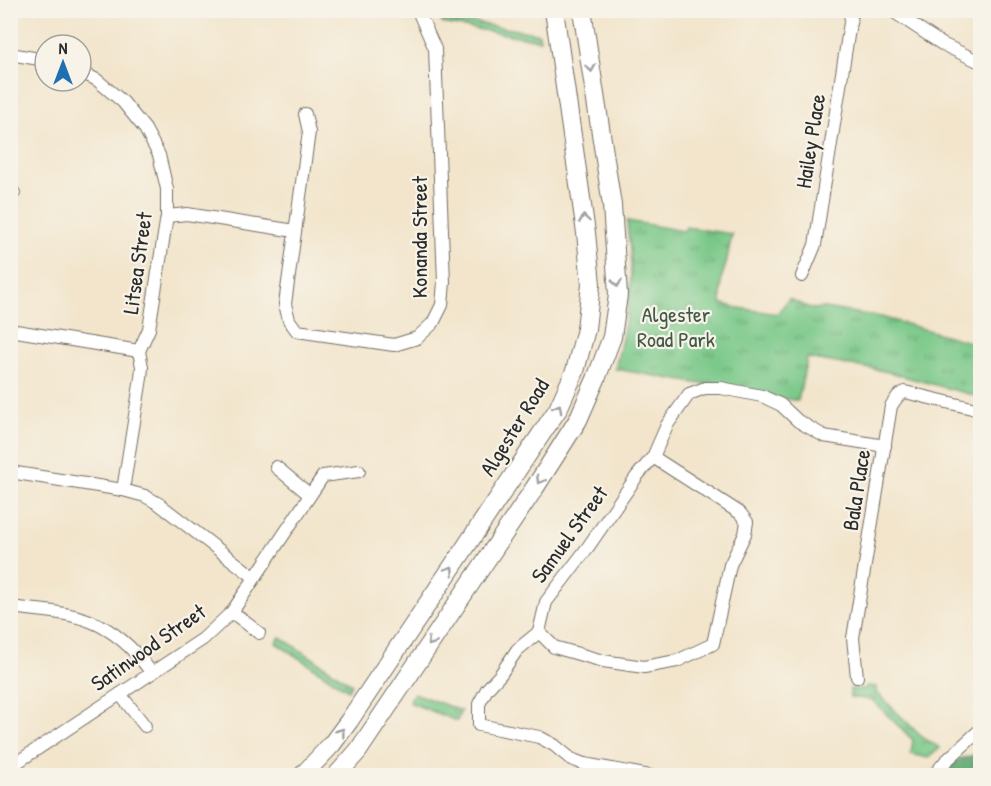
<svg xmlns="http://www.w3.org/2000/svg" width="991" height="786" font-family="'Patrick Hand',sans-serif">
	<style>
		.grass { fill: url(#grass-tufts); stroke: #527a5a; stroke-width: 1.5 }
		.forest { fill: url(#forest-crowns); stroke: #466c50; stroke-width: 1.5 }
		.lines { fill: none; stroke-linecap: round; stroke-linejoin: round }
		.minor-casing { stroke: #716c63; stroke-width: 14 }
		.secondary-casing { stroke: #716c63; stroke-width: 20 }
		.minor { stroke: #fff; stroke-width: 12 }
		.secondary { stroke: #fff; stroke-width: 18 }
		.oneway { stroke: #a0a0a0 }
		.labels { text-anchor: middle; stroke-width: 4.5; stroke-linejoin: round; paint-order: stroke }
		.street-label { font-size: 22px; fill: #2b2b2b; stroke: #f7f3e8 }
		.park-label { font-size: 22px; fill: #425a47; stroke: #f7f3e8 }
	</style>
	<defs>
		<pattern id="grass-tufts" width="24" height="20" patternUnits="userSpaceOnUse" patternTransform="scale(1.5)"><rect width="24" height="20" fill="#79c888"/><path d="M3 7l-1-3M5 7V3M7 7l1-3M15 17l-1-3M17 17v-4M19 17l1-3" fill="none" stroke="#63a36f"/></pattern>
		<pattern id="forest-crowns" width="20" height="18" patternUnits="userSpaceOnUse" patternTransform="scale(1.5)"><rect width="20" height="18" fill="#62ac74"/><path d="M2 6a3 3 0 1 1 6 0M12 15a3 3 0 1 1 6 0" fill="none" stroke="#518c5f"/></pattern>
	</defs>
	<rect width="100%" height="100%" fill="#f7f3e8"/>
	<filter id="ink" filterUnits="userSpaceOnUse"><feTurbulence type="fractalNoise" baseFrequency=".0167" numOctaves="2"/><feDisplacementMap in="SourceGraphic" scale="12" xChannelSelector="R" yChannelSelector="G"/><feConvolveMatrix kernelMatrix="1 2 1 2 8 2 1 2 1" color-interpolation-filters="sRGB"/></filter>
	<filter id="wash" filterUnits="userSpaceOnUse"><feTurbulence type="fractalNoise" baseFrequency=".008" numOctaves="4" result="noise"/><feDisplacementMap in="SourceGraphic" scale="24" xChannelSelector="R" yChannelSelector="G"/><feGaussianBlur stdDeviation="1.35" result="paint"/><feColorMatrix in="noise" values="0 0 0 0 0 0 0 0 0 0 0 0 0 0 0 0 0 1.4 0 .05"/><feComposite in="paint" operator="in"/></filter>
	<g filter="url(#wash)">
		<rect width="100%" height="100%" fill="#f2e5cc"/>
		<g class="grass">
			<path d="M442 17 539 34 540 40 442 23Z"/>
			<path d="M627 221 684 231 686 227 732 234 726 264 721 279V303L733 307 777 314 789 299 812 309 824 308 881 317 980 345V397L884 371 807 358 798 401 615 369C623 335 631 302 631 268 631 252 628 237 627 221Z"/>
			<path d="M280 637 352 684 348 690 276 643Z"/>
			<path d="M867 686 876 687V692L922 737 940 748 928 758 911 754 913 740 872 700 850 697V689H864Z"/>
			<path d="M414 693 461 711 457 721 409 702Z"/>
		</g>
		<path class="forest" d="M980 748V775H946L945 771 961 758 971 757Z"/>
	</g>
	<g filter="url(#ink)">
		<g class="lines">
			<defs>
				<g id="minor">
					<path d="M891 10 942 44 980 62"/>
					<path d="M10 54 45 60"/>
					<path d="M81 72 97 80 123 102 145 129 159 155 167 189V216L149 329 139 351 142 367 141 378 123 490"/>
					<path d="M305 114 309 132 285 304 289 320 297 331 394 345 417 338 433 323 442 305 444 282 435 49 419 13"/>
					<path d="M10 192 14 193"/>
					<path d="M167 216 187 214 295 231"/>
					<path d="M802 276 815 245 852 10"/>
					<path d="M10 330 139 351"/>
					<path d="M276 467 310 495"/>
					<path d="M10 472 123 490 145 496 159 504 254 577"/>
					<path d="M10 607C34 610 69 612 90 621 116 631 135 650 151 672"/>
					<path d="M232 612 259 633"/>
					<path d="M539 632 554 647 603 661 644 667 677 661 713 644 730 565 745 534 747 522 740 513 653 457"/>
					<path d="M857 677 853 638 891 406 898 396 905 392 980 410"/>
					<path d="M120 694 145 726"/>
					<path d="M10 767 203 639 232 612 323 476 359 471"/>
					<path d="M650 776 584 764 571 759 554 745 539 737 479 725V704L487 689 500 675 517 650 539 632 546 602 588 547 637 476 653 457 667 425 689 394 705 388H721L762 396 781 405 798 421 824 436 885 446"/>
					<path d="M933 776 945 762 980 730"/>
				</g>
				<g id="secondary">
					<path d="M302 776 332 744 349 721 558 409 575 371 586 329 591 284 586 233 554 10"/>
					<path d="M336 776 358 751 534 489 578 420 596 379 612 337 618 295 612 205 582 10"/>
				</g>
			</defs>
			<use href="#minor" class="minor-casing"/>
			<use href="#secondary" class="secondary-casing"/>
			<use href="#minor" class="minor"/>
			<use href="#secondary" class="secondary"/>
		</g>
		<defs><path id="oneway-chevron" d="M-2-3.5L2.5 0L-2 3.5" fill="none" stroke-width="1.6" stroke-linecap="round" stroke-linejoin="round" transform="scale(1.5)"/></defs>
		<g class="oneway">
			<use href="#oneway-chevron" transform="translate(591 68) rotate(81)"/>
			<use href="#oneway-chevron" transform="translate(584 219) rotate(-98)"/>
			<use href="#oneway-chevron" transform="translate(617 283) rotate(86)"/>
			<use href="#oneway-chevron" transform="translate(558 408) rotate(-61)"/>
			<use href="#oneway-chevron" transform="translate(540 480) rotate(122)"/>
			<use href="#oneway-chevron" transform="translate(450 570) rotate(-56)"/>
			<use href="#oneway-chevron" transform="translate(431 642) rotate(124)"/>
			<use href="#oneway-chevron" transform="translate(341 732) rotate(-53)"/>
		</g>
	</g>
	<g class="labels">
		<g class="street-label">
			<text transform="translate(810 141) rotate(-81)" y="8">Hailey Place</text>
			<text transform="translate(419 237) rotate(-90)" y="8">Konanda Street</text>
			<text transform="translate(137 263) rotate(-82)" y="8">Litsea Street</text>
			<text transform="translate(514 427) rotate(-58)" y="8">Algester Road</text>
			<text transform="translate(856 490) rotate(-81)" y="8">Bala Place</text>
			<text transform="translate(569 534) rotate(-54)" y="8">Samuel Street</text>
			<text transform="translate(148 647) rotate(-35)" y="8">Satinwood Street</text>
		</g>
		<g class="park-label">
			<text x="676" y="322">Algester<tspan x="676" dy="25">Road Park</tspan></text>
		</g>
	</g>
	<rect width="991" height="786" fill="none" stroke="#f7f3e8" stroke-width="36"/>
	<g transform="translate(63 63)"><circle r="28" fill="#f7f3e8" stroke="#a5a39c" stroke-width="1.5"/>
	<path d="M0-4.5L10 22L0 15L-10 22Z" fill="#1f6fb2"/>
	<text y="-9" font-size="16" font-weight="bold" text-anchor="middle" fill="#2b2b2b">N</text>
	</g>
</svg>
